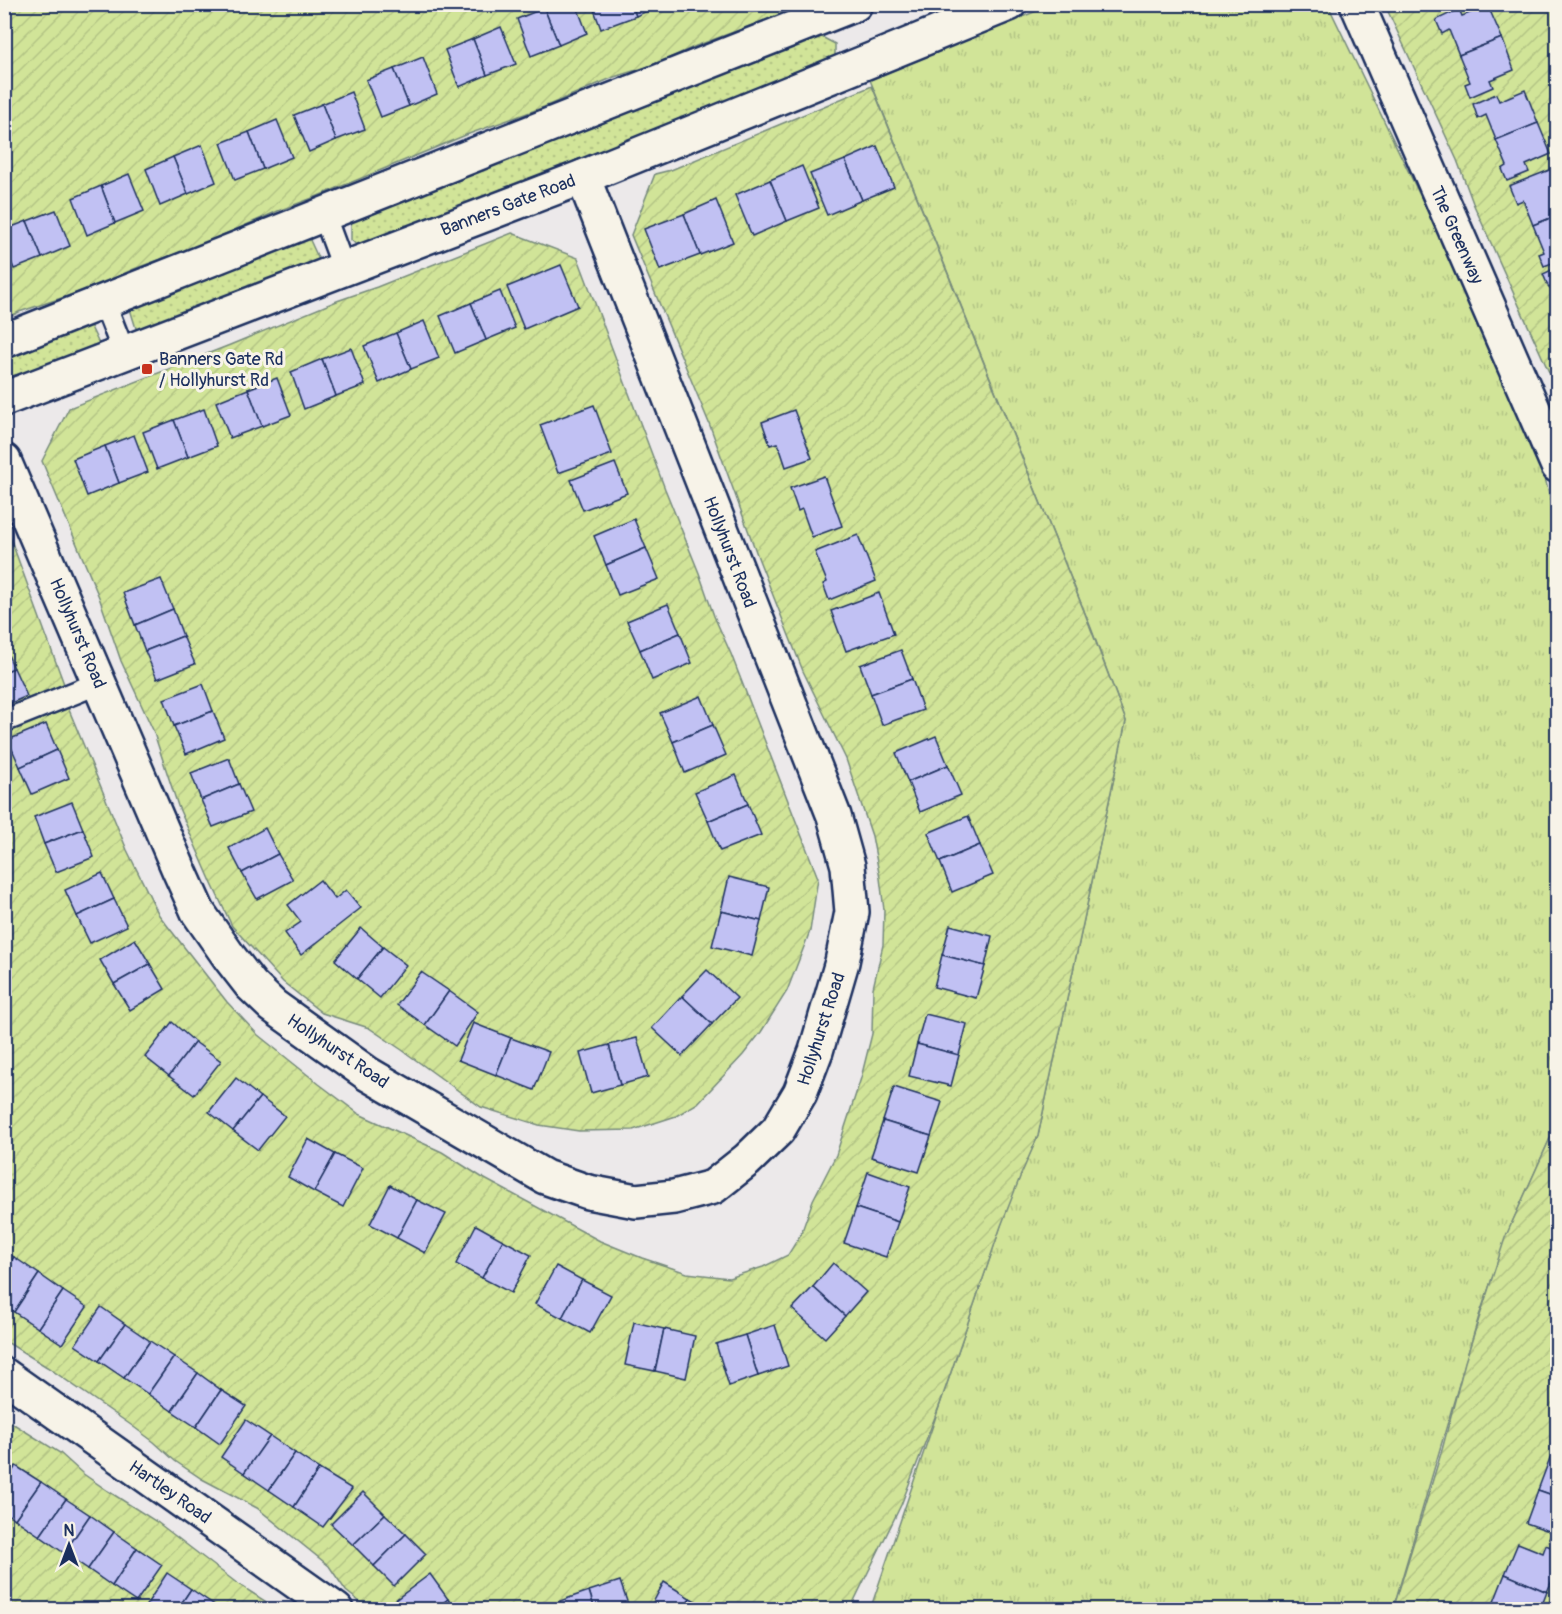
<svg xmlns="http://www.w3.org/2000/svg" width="1562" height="1614" font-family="Pangolin,sans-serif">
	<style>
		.grass { fill: url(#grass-dots); stroke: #768a7b; stroke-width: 1.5 }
		.park { fill: url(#park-tufts); stroke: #768a7b; stroke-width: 1.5 }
		.garden { fill: url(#garden-furrows); stroke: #768a7b; stroke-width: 1.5 }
		.building { fill: #c1c1f3; stroke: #1b2f5e; stroke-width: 1.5 }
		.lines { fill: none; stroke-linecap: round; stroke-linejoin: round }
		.lane-casing { stroke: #1b2f5e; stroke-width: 26 }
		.street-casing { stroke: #1b2f5e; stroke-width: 38 }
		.secondary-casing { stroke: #1b2f5e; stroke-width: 38 }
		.lane { stroke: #f7f3e8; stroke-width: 21 }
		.street { stroke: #f7f3e8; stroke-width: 33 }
		.secondary { stroke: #f7f3e8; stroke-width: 33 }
		.poi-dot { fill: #c8321e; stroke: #f7f3e8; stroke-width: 2 }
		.labels { text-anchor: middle; stroke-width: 6; stroke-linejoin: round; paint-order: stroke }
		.street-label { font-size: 18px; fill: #1b2f5e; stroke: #f7f3e8 }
		.poi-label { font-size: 18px; fill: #1b2f5e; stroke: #f7f3e8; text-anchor: start }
	</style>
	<defs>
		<pattern id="grass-dots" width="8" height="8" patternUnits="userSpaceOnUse" patternTransform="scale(1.5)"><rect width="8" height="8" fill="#d1e498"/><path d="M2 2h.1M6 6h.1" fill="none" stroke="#b3c485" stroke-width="1.8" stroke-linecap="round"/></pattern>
		<pattern id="park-tufts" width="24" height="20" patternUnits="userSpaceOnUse" patternTransform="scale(1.5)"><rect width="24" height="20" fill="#d1e498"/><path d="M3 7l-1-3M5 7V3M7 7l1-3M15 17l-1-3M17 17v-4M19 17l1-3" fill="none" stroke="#b3c485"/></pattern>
		<pattern id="garden-furrows" width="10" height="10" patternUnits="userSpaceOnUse" patternTransform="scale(1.5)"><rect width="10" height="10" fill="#d1e498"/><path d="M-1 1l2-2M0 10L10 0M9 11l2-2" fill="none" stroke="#b3c485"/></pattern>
	</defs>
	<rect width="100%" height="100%" fill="#ece9ea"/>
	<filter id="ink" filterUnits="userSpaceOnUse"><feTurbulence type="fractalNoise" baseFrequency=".0167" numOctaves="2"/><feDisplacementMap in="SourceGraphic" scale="12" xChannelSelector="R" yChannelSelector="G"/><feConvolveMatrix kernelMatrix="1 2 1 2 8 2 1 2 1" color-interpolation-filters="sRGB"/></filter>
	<g filter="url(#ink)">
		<g class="grass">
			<path d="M818 35 835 44V62L360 248 351 240V221Z"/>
			<path d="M309 238 320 262 138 335 130 309Z"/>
			<path d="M90 325 101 348 5 385V359Z"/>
		</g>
		<path class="park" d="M1051 5H1328L1531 425 1557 524V1123L1511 1225 1479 1316 1393 1609 870 1610 1013 1190 1038 1136 1126 721 1091 628 870 80Z"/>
		<g class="garden">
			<path d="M4 5H806L696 46 656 64 614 77 544 107 466 135 318 196 278 211 205 243 134 269 95 287 19 312 5 319Z"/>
			<path d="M1385 5H1557V390L1473 203 1457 160Z"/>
			<path d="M872 86 1084 611 1126 721 1038 1136 1020 1177 1001 1226 940 1404 901 1505 850 1609H369L346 1591 329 1566 257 1508 202 1479 175 1461 154 1442 131 1425 47 1367 5 1341 4 730 67 705 127 850 159 915 227 1002 258 1035 319 1084 359 1114 442 1152 483 1178 600 1241 642 1258 687 1273 729 1278 763 1267 788 1255 801 1234 813 1200 836 1155 861 1078 872 1034 873 988 883 945 884 910 880 878 872 836 846 759 803 671 759 560 709 423 631 235 655 174 671 170Z"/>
			<path d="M512 233 578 258 665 489 699 573 714 616 731 654 818 878 810 931 787 991 761 1032 743 1055 698 1103 676 1116 633 1130 579 1131 539 1125 481 1107 402 1050 369 1028 322 1013 283 982 232 926 212 884 178 806 153 730 121 661 99 597 42 461 69 408 230 345 337 301 377 287Z"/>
			<path d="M4 521 64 684 5 709H4Z"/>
			<path d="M1557 1123V1609L1393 1610 1442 1450 1465 1362 1505 1238Z"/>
			<path d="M4 1418 60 1453 82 1473 108 1491 157 1522 238 1584 265 1601 274 1609H5Z"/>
		</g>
		<g class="building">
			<path d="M552 4H576L587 33 559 45 544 8Z"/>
			<path d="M592 4H632L636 16 601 29Z"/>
			<path d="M632 4H663L636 16Z"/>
			<path d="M1488 6 1502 38 1459 55 1449 30 1442 34 1436 20 1459 9 1462 16Z"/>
			<path d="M544 8 559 45 531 56 517 19Z"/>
			<path d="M501 27 516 64 487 75 473 39Z"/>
			<path d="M1502 38 1514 70 1490 80 1493 87 1470 97 1465 84 1470 82 1459 55Z"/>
			<path d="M473 39 487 75 459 87 445 50Z"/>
			<path d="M423 57 437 94 409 106 394 69Z"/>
			<path d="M394 69 409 106 381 117 366 80Z"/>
			<path d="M1525 90 1538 123 1496 140 1486 115 1478 119 1473 104 1496 94 1499 101Z"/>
			<path d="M351 92 365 129 336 140 322 104Z"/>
			<path d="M322 104 336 140 309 152 294 115Z"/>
			<path d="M277 120 292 157 263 169 249 132Z"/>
			<path d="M1538 123 1551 154 1526 165 1529 172 1507 181 1502 169 1507 166 1496 140Z"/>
			<path d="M249 132 263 169 235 180 221 143Z"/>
			<path d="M202 145 216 182 188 194 173 157Z"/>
			<path d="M877 146 894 187 862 200 845 160Z"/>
			<path d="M173 157 188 194 160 206 146 169Z"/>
			<path d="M845 160 862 200 827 215 810 174Z"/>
			<path d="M802 166 819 208 787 221 770 180Z"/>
			<path d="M1557 167 1558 215 1533 225 1523 200 1516 203 1509 186Z"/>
			<path d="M129 174 144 211 115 223 101 186Z"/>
			<path d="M770 180 787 221 752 236 735 195Z"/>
			<path d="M101 186 115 223 87 235 73 198Z"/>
			<path d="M716 200 733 242 700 255 684 214Z"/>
			<path d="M56 210 70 246 42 258 27 221Z"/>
			<path d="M684 214 700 255 660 270 644 229Z"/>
			<path d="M1558 215V261L1544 266 1539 254 1544 252 1533 225Z"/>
			<path d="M27 221 42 258 14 269 4 244V230Z"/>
			<path d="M561 265 578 306 524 329 507 287Z"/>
			<path d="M1558 267V288L1556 285 1549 288 1543 274Z"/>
			<path d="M500 291 515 328 486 340 471 303Z"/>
			<path d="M471 303 486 340 455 353 440 316Z"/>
			<path d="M424 321 439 358 411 369 396 333Z"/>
			<path d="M396 333 411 369 379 383 364 346Z"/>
			<path d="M351 348 365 385 336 396 322 359Z"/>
			<path d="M322 359 336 396 304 409 291 372Z"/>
			<path d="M277 378 291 415 262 426 248 389Z"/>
			<path d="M248 389 262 426 230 438 216 402Z"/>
			<path d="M594 405 612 454 558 473 540 425Z"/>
			<path d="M204 409 217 446 188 457 174 420Z"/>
			<path d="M794 410 812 458 786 467 778 443 770 445 762 422Z"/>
			<path d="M174 420 188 457 157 469 143 432Z"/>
			<path d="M134 435 148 472 119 483 105 446Z"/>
			<path d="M105 446 119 483 87 496 73 459Z"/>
			<path d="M615 463 627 493 583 510 571 480Z"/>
			<path d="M824 476 842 526 812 537 802 509 798 511 790 488Z"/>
			<path d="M634 519 646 548 606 565 594 536Z"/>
			<path d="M858 535 876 581 829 600 823 584 827 582 815 552Z"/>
			<path d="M646 548 659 579 618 595 606 565Z"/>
			<path d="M161 579 173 609 135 625 123 593Z"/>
			<path d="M879 593 894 634 846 651 831 611Z"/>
			<path d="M668 604 680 633 640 650 627 621Z"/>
			<path d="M173 609 183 636 145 651 135 625Z"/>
			<path d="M680 633 692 663 652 680 640 650Z"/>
			<path d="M183 636 195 664 157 679 145 651Z"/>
			<path d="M4 646 14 668 4 672Z"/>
			<path d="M901 650 912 679 871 694 860 665Z"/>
			<path d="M14 668 27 696 4 706V672Z"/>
			<path d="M912 679 923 710 882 725 871 694Z"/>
			<path d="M203 684 213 711 174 726 164 699Z"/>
			<path d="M701 696 713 725 673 742 660 713Z"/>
			<path d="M213 711 224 738 186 754 174 726Z"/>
			<path d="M46 724 57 750 20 767 8 740Z"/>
			<path d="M713 725 726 755 685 773 673 742Z"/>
			<path d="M936 736 948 765 908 782 896 753Z"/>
			<path d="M57 750 69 778 32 794 20 767Z"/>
			<path d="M229 758 239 784 201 800 191 773Z"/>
			<path d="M948 765 961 795 920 812 908 782Z"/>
			<path d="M736 775 748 804 708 821 695 792Z"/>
			<path d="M239 784 251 812 213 827 201 800Z"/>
			<path d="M72 802 83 829 44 844 34 817Z"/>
			<path d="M748 804 761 835 720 851 708 821Z"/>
			<path d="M968 816 980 845 940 862 928 833Z"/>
			<path d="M265 828 278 854 242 873 229 848Z"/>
			<path d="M83 829 94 857 56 872 44 844Z"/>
			<path d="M980 845 993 875 952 892 940 862Z"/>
			<path d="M278 854 293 880 257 899 242 873Z"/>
			<path d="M102 873 114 899 77 916 65 890Z"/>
			<path d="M729 877 769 887 761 921 721 911Z"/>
			<path d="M320 880 335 899 346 890 361 908 301 955 285 933 301 922 288 905Z"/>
			<path d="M114 899 127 926 90 943 77 916Z"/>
			<path d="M721 911 761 921 752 956 712 946Z"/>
			<path d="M950 925 992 936 985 966 942 955Z"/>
			<path d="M361 928 383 947 357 979 335 960Z"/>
			<path d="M135 939 150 964 114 984 100 960Z"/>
			<path d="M383 947 406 965 380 998 357 979Z"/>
			<path d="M942 955 985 966 976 998 934 987Z"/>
			<path d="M150 964 165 989 130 1010 114 984Z"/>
			<path d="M707 970 737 998 712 1024 682 996Z"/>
			<path d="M421 972 449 991 425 1025 397 1005Z"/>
			<path d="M449 991 478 1012 455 1046 425 1025Z"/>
			<path d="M682 996 712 1024 682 1056 652 1028Z"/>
			<path d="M925 1014 967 1024 959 1055 917 1044Z"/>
			<path d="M172 1022 195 1042 169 1076 145 1057Z"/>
			<path d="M473 1023 511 1038 496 1075 458 1060Z"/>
			<path d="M511 1038 549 1052 534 1090 496 1075Z"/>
			<path d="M637 1038 648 1077 620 1085 609 1045Z"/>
			<path d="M195 1042 221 1061 194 1095 169 1076Z"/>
			<path d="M917 1044 959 1055 951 1086 909 1076Z"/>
			<path d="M609 1045 620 1085 591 1093 580 1053Z"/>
			<path d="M236 1078 260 1097 233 1131 209 1112Z"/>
			<path d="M894 1087 942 1102 931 1136 883 1121Z"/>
			<path d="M260 1097 285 1116 258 1150 233 1131Z"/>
			<path d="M883 1121 931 1136 919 1172 871 1157Z"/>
			<path d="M308 1139 335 1154 314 1192 288 1177Z"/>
			<path d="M335 1154 363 1168 343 1207 314 1192Z"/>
			<path d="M868 1172 910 1187 898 1222 856 1208Z"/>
			<path d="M390 1185 417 1200 397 1238 370 1224Z"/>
			<path d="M417 1200 446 1214 425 1253 397 1238Z"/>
			<path d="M856 1208 898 1222 886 1257 844 1243Z"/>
			<path d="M476 1225 503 1240 482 1278 456 1264Z"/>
			<path d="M503 1240 531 1255 511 1293 482 1278Z"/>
			<path d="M4 1251 14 1257 4 1271Z"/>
			<path d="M14 1257 39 1274 14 1312 4 1305V1271Z"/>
			<path d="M833 1263 866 1292 845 1316 813 1287Z"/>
			<path d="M556 1266 582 1280 562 1318 535 1304Z"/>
			<path d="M39 1274 63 1291 38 1328 14 1312Z"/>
			<path d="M582 1280 611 1295 590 1333 562 1318Z"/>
			<path d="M813 1287 845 1316 825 1338 792 1309Z"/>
			<path d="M63 1291 87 1307 62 1344 38 1328Z"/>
			<path d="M101 1307 125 1324 99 1361 75 1345Z"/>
			<path d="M634 1322 664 1329 655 1371 625 1365Z"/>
			<path d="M125 1324 150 1341 124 1378 99 1361Z"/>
			<path d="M775 1325 788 1366 758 1376 745 1335Z"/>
			<path d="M664 1329 695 1336 686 1378 655 1371Z"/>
			<path d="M745 1335 758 1376 729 1386 716 1344Z"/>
			<path d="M150 1341 174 1357 148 1394 124 1378Z"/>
			<path d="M174 1357 198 1373 172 1411 148 1394Z"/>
			<path d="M198 1373 221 1390 196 1427 172 1411Z"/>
			<path d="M221 1390 246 1406 220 1444 196 1427Z"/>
			<path d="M246 1420 270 1436 244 1473 221 1457Z"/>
			<path d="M1558 1421V1440L1551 1438Z"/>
			<path d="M270 1436 295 1453 269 1490 244 1473Z"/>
			<path d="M295 1453 319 1469 294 1507 269 1490Z"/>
			<path d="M1550 1458 1558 1461V1497L1538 1490Z"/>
			<path d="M16 1466 41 1482 15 1519 4 1512V1483Z"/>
			<path d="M319 1469 352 1489 323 1527 294 1507Z"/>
			<path d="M41 1482 66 1499 40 1536 15 1519Z"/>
			<path d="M1538 1490 1558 1497V1542L1549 1539 1552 1532 1526 1523Z"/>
			<path d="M363 1492 385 1514 353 1545 331 1524Z"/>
			<path d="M66 1499 90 1515 64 1553 40 1536Z"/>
			<path d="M385 1514 406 1534 374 1566 353 1545Z"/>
			<path d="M90 1515 114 1532 88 1569 64 1553Z"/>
			<path d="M114 1532 137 1548 112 1586 88 1569Z"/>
			<path d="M406 1534 426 1554 394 1586 374 1566Z"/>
			<path d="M1518 1543 1543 1553 1546 1545 1558 1550V1567L1547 1592 1505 1574Z"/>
			<path d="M137 1548 162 1565 136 1602 112 1586Z"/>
			<path d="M167 1573 191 1589 177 1610H143Z"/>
			<path d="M430 1574 448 1599 434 1610H400L394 1601Z"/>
			<path d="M1505 1574 1547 1592 1540 1610H1497L1492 1607Z"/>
			<path d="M620 1581 630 1610H595L589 1591Z"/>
			<path d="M664 1582 690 1598 684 1610H649Z"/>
			<path d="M191 1589 216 1606 214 1610H177Z"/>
			<path d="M589 1591 595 1610H563L560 1601Z"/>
			<path d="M690 1598 712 1610H684Z"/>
			<path d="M448 1599 455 1610H434Z"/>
		</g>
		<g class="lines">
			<defs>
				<g id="lane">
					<path d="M324 215 344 269"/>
					<path d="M104 302 124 353"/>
					<path d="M4 721 99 683"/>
				</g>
				<g id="street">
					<path d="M1357 4 1558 466"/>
					<path d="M4 341 855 4"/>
					<path d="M4 461 179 870 198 912 230 958 251 985 273 1006 368 1074 545 1177 588 1192 636 1201 674 1197 713 1187 747 1160 778 1130 800 1093 816 1051 842 962 852 912 848 866 834 816 583 177"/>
					<path d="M4 1375 336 1610"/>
				</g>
				<path id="secondary" d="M4 399 583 177 1009 4"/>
			</defs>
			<use href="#lane" class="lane-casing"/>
			<use href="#street" class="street-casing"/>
			<use href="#secondary" class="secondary-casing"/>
			<use href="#lane" class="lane"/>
			<use href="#street" class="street"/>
			<use href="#secondary" class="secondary"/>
		</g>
	</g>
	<rect class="poi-dot" x="141" y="363" width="12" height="12" rx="3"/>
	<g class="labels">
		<g class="street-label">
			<text transform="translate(508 205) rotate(-21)" y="6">Banners Gate Road</text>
			<text transform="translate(1457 235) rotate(66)" y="6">The Greenway</text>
			<text transform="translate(730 552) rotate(69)" y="6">Hollyhurst Road</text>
			<text transform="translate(78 633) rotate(67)" y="6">Hollyhurst Road</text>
			<text transform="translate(821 1029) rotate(-72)" y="6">Hollyhurst Road</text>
			<text transform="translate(338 1051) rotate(34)" y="6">Hollyhurst Road</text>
			<text transform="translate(170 1492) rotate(35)" y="6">Hartley Road</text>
		</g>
		<g class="poi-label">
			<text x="159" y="365">Banners Gate Rd<tspan x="159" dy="21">/ Hollyhurst Rd</tspan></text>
		</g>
	</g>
	<rect width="1562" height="1614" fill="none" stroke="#f7f3e8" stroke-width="24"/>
	<rect x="12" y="12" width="1538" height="1590" fill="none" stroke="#1b2f5e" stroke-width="2" filter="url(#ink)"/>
	<g transform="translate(69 1545)" stroke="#f7f3e8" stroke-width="4.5" paint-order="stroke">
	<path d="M0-4.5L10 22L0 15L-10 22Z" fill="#1b2f5e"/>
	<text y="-9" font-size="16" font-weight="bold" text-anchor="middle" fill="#1b2f5e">N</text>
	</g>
</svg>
